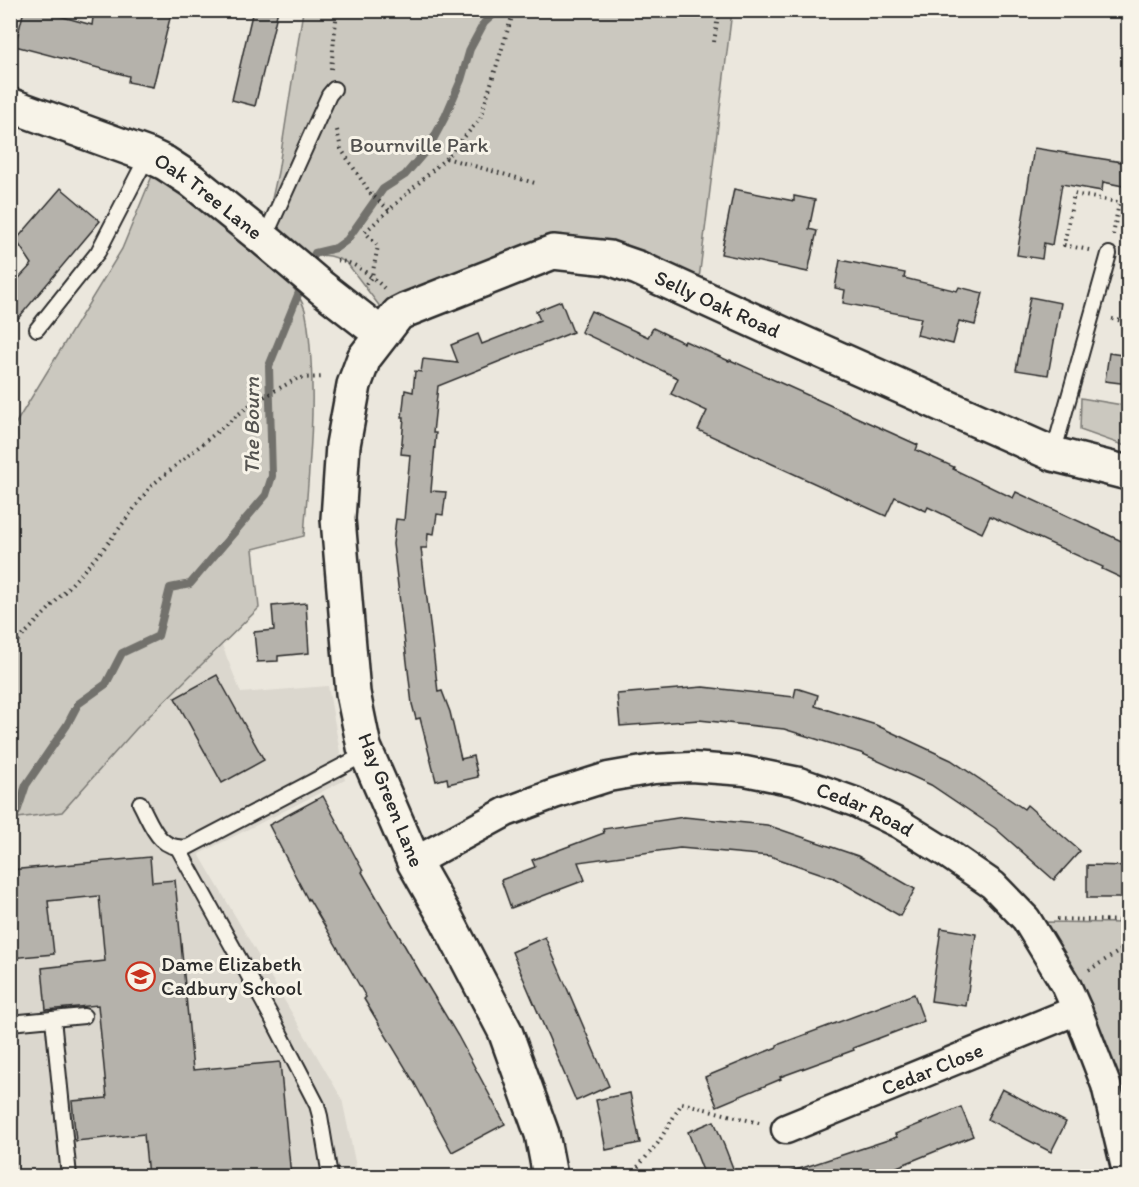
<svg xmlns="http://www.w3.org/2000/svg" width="1139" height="1187" font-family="Itim,sans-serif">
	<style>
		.built { fill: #dbd7ce }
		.green { fill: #cbc8bf; stroke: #7b7a75; stroke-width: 1.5 }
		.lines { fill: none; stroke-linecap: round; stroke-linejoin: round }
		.stream { stroke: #72716c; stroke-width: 8 }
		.building { fill: #b5b2ab; stroke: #2b2b2b; stroke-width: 1.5 }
		.service-casing { stroke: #2b2b2b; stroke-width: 18 }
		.minor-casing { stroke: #2b2b2b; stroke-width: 33 }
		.tertiary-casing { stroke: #2b2b2b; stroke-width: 38 }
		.path { stroke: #2b2b2b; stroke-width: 4; stroke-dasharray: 1.5 4.5; stroke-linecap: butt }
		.service { stroke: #f7f3e8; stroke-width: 14 }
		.minor { stroke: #f7f3e8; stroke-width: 28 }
		.tertiary { stroke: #f7f3e8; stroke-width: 33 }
		.labels { text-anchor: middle; stroke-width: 6; stroke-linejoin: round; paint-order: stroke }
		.park-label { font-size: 21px; fill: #535250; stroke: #f7f3e8 }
		.street-label { font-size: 21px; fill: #2b2b2b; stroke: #f7f3e8 }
		.poi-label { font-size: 21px; fill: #2b2b2b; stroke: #f7f3e8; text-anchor: start }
		.water-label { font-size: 22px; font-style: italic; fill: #555451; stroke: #f7f3e8 }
	</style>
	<rect width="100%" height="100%" fill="#ebe7dd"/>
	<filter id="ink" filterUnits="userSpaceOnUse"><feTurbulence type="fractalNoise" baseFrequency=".0167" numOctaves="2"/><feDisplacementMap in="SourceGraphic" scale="12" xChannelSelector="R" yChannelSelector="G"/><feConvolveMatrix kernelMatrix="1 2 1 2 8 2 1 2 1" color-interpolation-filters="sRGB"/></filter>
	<g filter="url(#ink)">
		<path class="built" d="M222 645 241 693 328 686 345 780 199 854 342 1099 358 1176H11L10 819 62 812 136 729Z"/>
		<g class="green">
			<path d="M303 11H732L699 279 610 245 580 238 549 239 381 308 347 263C331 254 320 252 304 263L277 225 268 217 278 172Z"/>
			<path d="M152 176 187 197 292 286C298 294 302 301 305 310 309 327 310 344 311 361 315 419 308 478 304 536L253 549 259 608 136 729 62 812 11 819V431L122 249Z"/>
			<path d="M1081 398 1128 406V447L1080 430Z"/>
			<path d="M1042 922 1128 923V1066L1115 1077Z"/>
		</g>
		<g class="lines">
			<g class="stream">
				<path d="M309 268 315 253 336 248 347 240 383 189 405 175 429 147 445 117 461 80 470 49 484 23 498 10"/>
				<path d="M10 814 17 812 26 785 67 725 78 704 106 684 122 653 158 636 170 588 190 584 266 495 272 476 269 366 304 280"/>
			</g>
		</g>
		<g class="building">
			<path d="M24 10H38L92 25 94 10H172L153 87 128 82 129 76 15 46Z"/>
			<path d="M253 10H278L255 106 232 100Z"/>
			<path d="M1034 148 1128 163V187L1103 182 1102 191 1062 184 1052 245 1044 243 1042 259 1017 255Z"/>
			<path d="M61 188 100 221 10 328V288L32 264 16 240Z"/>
			<path d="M734 189 794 201V196L815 200 809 229 817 231 808 272 721 254Z"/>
			<path d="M840 260 905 273 904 278 957 291 959 287 983 293 975 325 959 321 953 344 917 335 921 318 843 303 845 290 835 288Z"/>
			<path d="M1030 297 1061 303 1048 375 1016 370Z"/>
			<path d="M561 301 573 332 438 386 433 433H436L431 491 446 492 443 515 437 514 434 534 428 533 427 548H421L438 692 442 691 450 712 461 759 473 756 478 777 448 784 447 778 436 781 420 718 416 719 412 704 393 544 396 519 404 520 410 455 401 454 404 417H402L405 390 413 392 415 371 421 372 423 359 458 363 451 345 478 334 482 344 510 333 540 320 536 311Z"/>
			<path d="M591 311 648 337 653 328 684 343 685 341 729 361 730 360 918 445 916 450 954 467 953 469 1013 498 1016 492 1128 544V581L1102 569 1103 567 990 516 982 533 928 507 926 511 895 497 886 516 698 430 707 411 671 394 678 378 581 332Z"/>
			<path d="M1109 353 1128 356V384L1105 381Z"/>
			<path d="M306 603 309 653 278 656V661L257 662 254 632 274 630 272 606Z"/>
			<path d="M217 675 264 760 222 783 175 698Z"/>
			<path d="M703 687 794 697 796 688 818 695 815 706 876 725 951 760 1024 809 1027 805 1080 851 1054 880 995 828 931 785 861 753 784 729 699 720 620 726 617 694Z"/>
			<path d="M323 796 363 871 362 872 425 981 458 1036 505 1124 452 1152 414 1082 364 999 366 997 350 969 309 899 308 900 269 825Z"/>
			<path d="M684 817 767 825 858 856 915 889 900 916 834 878 770 856 680 848 578 862 585 880 511 908 501 880 535 867 532 860 604 833 603 829Z"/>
			<path d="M150 857 152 882 175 880 193 1070 280 1062 291 1176H148L144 1134 76 1141 72 1101 107 1098 98 1005 46 1010 42 968 105 961 99 896 48 901 54 954 10 958V870Z"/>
			<path d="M1087 865 1128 866V898H1087Z"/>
			<path d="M941 928 976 934 966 1006 931 1001Z"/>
			<path d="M545 937 609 1086 576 1101 512 952Z"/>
			<path d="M914 994 924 1021 853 1048 854 1050 780 1077 781 1079 717 1106 705 1077 777 1047V1045Z"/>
			<path d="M1002 1089 1066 1122 1051 1152 987 1119Z"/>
			<path d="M630 1093 640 1143 606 1150 596 1100Z"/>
			<path d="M961 1107 973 1136 897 1167 898 1170 878 1176H791L790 1172 897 1137 895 1134Z"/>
			<path d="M714 1121 726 1150 736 1176H705L700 1163 688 1132Z"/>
		</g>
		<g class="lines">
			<defs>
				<g id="service">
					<path d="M264 239 329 95 334 89"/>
					<path d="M37 329 98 252 148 155"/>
					<path d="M1053 454 1109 254"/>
					<path d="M140 803C152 825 158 851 188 847L367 753"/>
					<path d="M178 848 272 1018 317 1105 320 1116 330 1176"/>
					<path d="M53 1019 69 1176"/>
					<path d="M10 1023 84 1016"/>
				</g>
				<g id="minor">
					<path id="s1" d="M414 862 506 812 554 794 608 777 654 769 691 767 745 771 799 782 855 802 900 824 945 852 993 885 1026 919 1066 985 1077 1010 1106 1085 1128 1176"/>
					<path id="s2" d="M786 1129 1077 1010"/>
				</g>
				<g id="tertiary">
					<path id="s3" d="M10 105 148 155 165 163 191 180 264 239 322 288 381 334"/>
					<path id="s4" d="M550 1176 542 1134 505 1031 447 920 414 862 364 747 353 693 338 519 343 445 354 385 364 358 398 314 406 310 553 252 609 258 638 268 794 339 1053 454 1128 473"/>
				</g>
			</defs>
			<use href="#service" class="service-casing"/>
			<use href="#minor" class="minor-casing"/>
			<use href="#tertiary" class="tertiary-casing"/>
			<g class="path">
				<path d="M714 42 719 10"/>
				<path d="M331 69 337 10"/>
				<path d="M337 130 341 149 371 194 389 210"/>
				<path d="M446 158 535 183"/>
				<path d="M1113 235 1119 203"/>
				<path d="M1089 250 1064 245 1074 194 1128 204"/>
				<path d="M337 261C353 260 373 277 384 288"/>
				<path d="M366 284 372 276 378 246 365 232 446 158 480 119 514 10"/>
				<path d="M1112 319 1128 322"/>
				<path d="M10 649 48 610 106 546 151 486 251 404 298 378 325 377"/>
				<path d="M1057 919 1128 921"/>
				<path d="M1089 970 1128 946"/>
				<path d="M1124 1056 1128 1048"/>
				<path d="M630 1176 658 1143 682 1103 759 1123"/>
			</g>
			<use href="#service" class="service"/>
			<use href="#minor" class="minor"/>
			<use href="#tertiary" class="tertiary"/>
		</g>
	</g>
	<defs>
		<symbol id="school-ring" viewBox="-11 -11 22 22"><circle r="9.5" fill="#f7f3e8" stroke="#c8321e" stroke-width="1.5"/><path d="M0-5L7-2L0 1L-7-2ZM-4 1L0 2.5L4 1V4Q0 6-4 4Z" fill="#c8321e"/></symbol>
	</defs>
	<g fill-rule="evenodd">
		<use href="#school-ring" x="124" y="960" width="33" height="33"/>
	</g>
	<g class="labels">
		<g class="park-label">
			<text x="419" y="152">Bournville Park</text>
		</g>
		<g class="street-label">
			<text dy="7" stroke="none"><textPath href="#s3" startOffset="220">Oak Tree Lane</textPath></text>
			<text dy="7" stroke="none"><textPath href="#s4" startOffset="1260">Selly Oak Road</textPath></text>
			<text transform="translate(391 800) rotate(68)" y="7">Hay Green Lane</text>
			<text dy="7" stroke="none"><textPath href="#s1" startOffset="477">Cedar Road</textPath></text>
			<text dy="7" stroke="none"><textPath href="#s2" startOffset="158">Cedar Close</textPath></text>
		</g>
		<g class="poi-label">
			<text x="161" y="971">Dame Elizabeth<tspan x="161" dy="24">Cadbury School</tspan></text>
		</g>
		<g class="water-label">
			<text transform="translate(251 426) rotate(-90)" y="8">The Bourn</text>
		</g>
	</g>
	<rect width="1139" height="1187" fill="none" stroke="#f7f3e8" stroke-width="36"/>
	<rect x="18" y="18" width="1103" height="1151" fill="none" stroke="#2b2b2b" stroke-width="2" filter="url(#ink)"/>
</svg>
